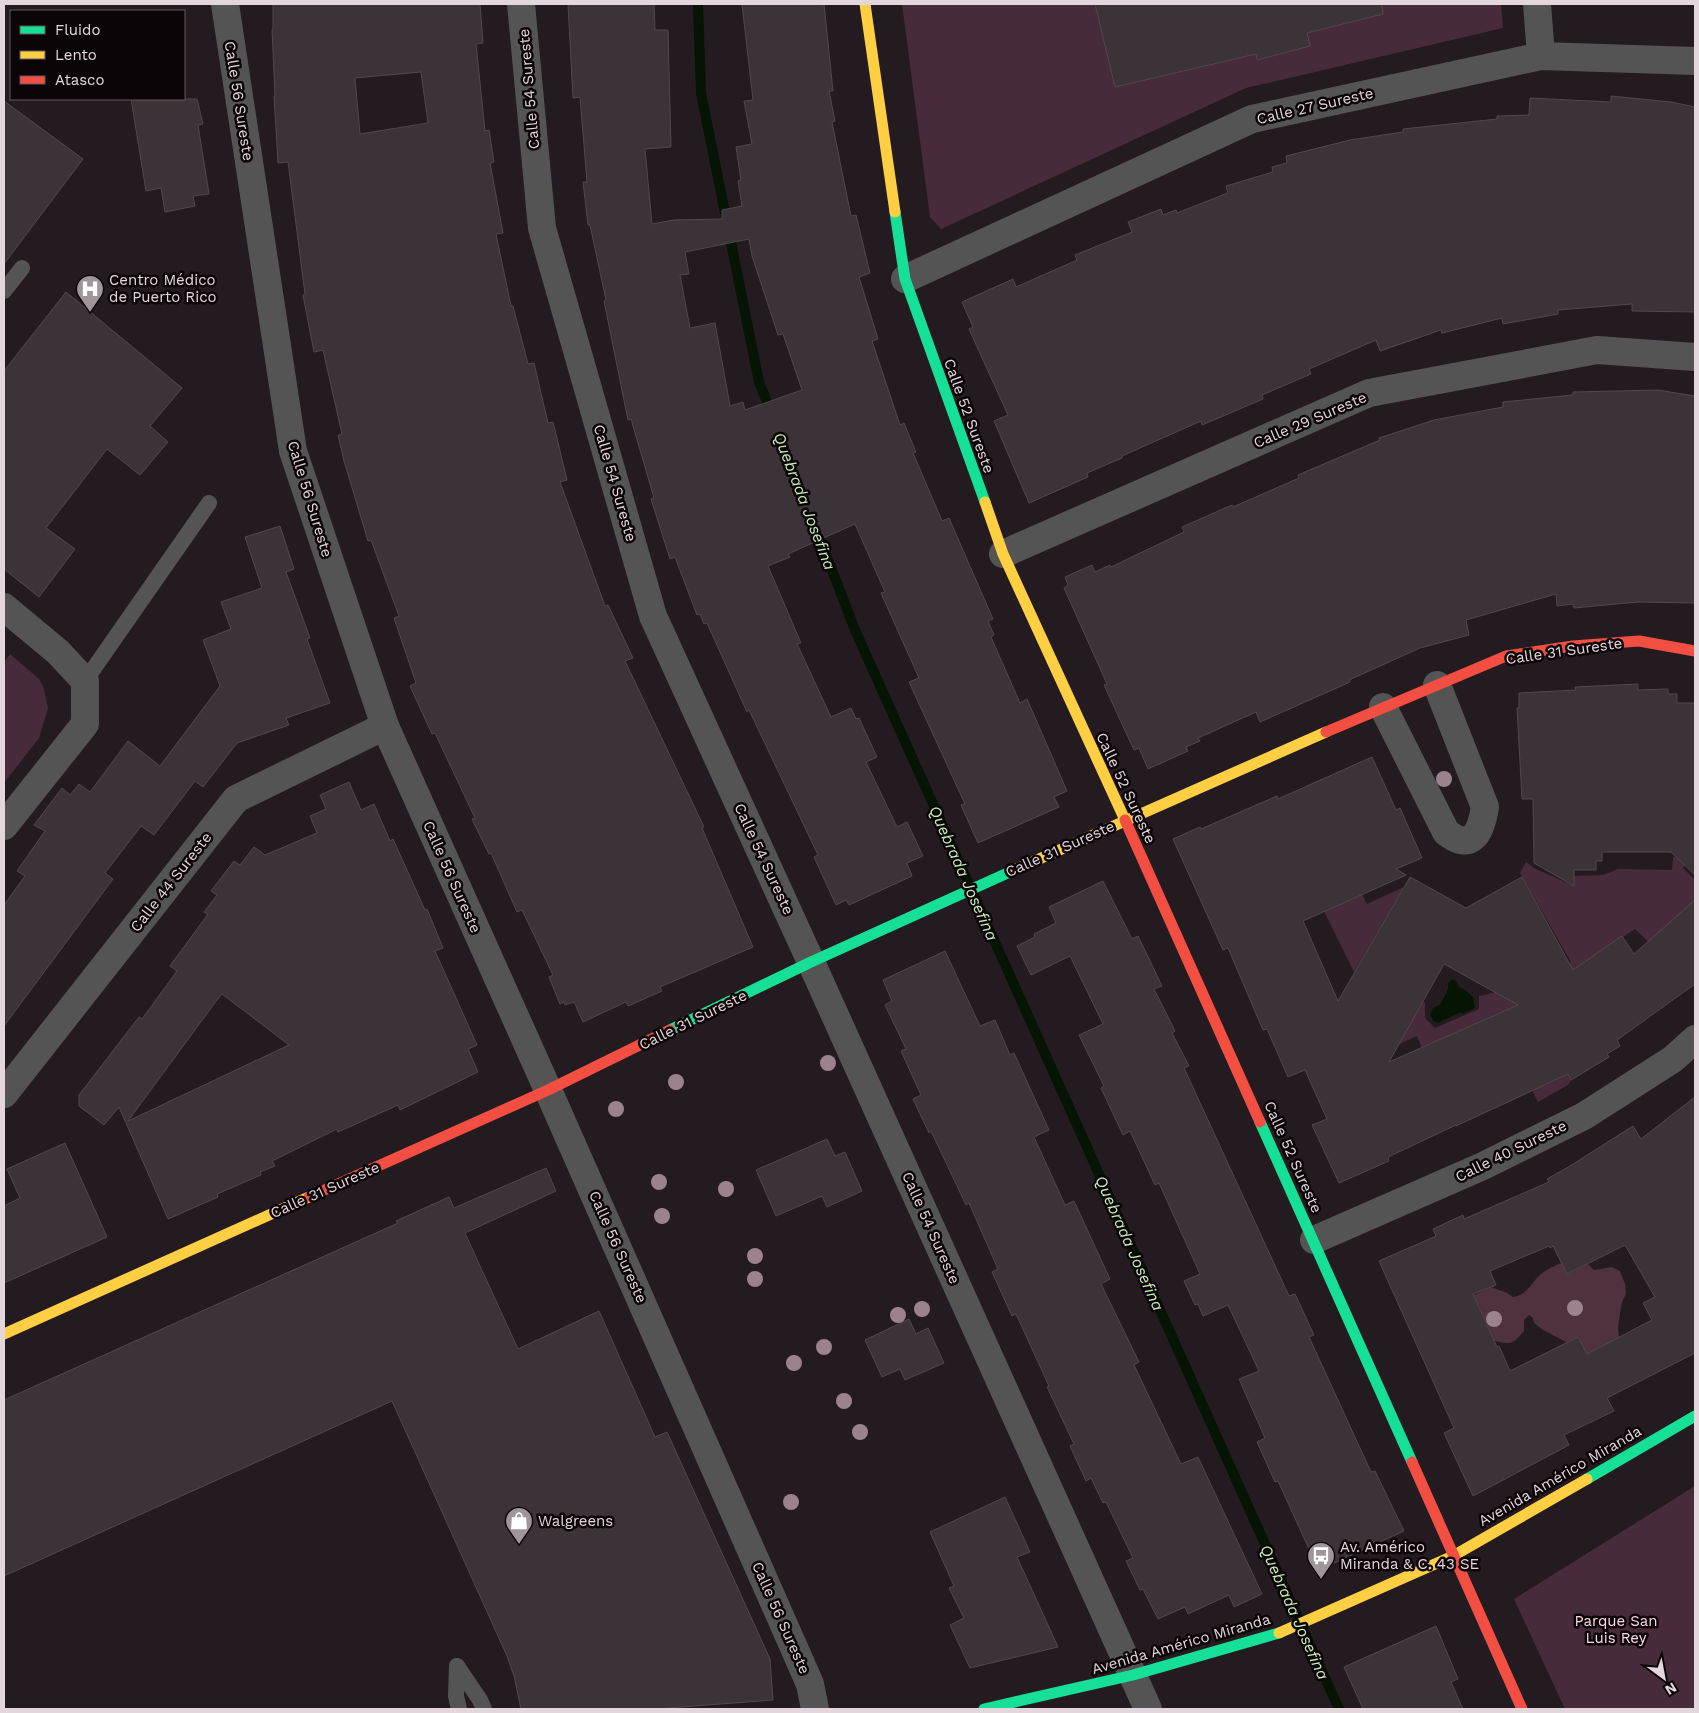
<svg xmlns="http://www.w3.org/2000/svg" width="1699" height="1713" font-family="'Work Sans',sans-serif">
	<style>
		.green { fill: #482b3a }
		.forest { fill: #4f3140 }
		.water { fill: #051403 }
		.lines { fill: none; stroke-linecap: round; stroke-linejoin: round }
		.stream { stroke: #051403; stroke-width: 10 }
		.building { fill: #3b3337; stroke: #50484c; fill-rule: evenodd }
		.lane { stroke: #555454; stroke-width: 16 }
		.street { stroke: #555454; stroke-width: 28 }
		.fast { stroke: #16e098; stroke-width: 11 }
		.slow { stroke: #ffcf43; stroke-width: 11 }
		.jam { stroke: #f24e42; stroke-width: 11 }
		.tree { fill: #9c828f }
		.labels { text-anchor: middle; stroke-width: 5; stroke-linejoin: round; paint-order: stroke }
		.street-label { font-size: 15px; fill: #e3d6dc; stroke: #0c0508 }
		.poi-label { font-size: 15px; fill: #e3d6dc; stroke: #0c0508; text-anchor: start }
		.park-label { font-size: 15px; fill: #ffd6ea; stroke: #0c0508 }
		.water-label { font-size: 16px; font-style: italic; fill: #c5efb8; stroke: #0c0508 }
	</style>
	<rect width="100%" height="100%" fill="#241b20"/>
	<g class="green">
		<path d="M902 4H1501L1503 28 1246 88 941 229 930 217Z"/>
		<path d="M10 654 39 679 43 686 48 708 39 738 4 783V662Z"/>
		<path d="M1684 806H1695V838L1690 846 1695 854 1683 868 1695 880V912L1690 906 1659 932 1695 977 1687 985 1651 944 1635 929 1592 957 1608 979 1527 1005 1571 1080 1568 1085 1538 1102 1528 1082 1480 1022 1515 1099 1503 1105 1499 1096 1422 1049 1417 1036 1389 1049 1417 999 1425 1003V1018L1435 1028 1479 1009V996L1510 989 1525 991 1571 962 1520 873 1526 862 1534 868 1574 886V876L1603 875 1618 869 1672 870 1673 857 1684 854Z"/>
		<path d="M1404 887 1354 972 1324 911 1362 894 1367 904Z"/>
		<path d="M1695 1486V1709H1565L1514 1599Z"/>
	</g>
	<path class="forest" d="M1562 1263 1568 1274 1588 1264 1594 1270 1612 1267 1620 1271 1625 1284 1626 1294 1622 1302 1620 1313 1618 1328 1619 1338 1591 1362 1578 1338 1568 1343 1543 1330 1534 1323 1533 1318 1529 1315 1524 1320V1331C1513 1344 1512 1345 1495 1341 1489 1340 1486 1339 1480 1335L1490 1331 1479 1306 1461 1301 1491 1287 1507 1293 1513 1297C1527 1295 1531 1283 1540 1275 1547 1269 1554 1266 1562 1263Z"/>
	<path class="water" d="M1452 979 1455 980 1459 987 1465 990 1473 997 1475 1008 1462 1014 1461 1012 1438 1023 1434 1021 1430 1015 1433 1008 1440 1005C1443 998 1450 990 1448 983Z"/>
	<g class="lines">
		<g class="stream">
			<path d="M698 4 701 93 759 382 772 414"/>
			<path d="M816 528 855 630 1339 1709"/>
		</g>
	</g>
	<g class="building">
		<path d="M273 4H480L483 43 476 44 485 131 489 130 494 162 490 163 503 233 496 234 511 306H513L528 364 534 363 548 423 553 422 567 480 560 482 605 606 608 605 633 658 625 661 704 827 702 828 753 947 660 987 662 991 628 1006 626 1002 583 1022 574 1002 565 1005 564 1002 560 1004 549 977 553 975 522 910 517 912 491 853 489 854 472 819 475 818 435 733 432 734 410 686 416 683 394 618 399 616 371 540 368 541 344 461 338 435 342 434 323 350 314 352 303 295 305 294 288 162 278 163 274 96H275L272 29H273ZM421 72 428 123 360 134 355 78Z"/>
		<path d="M568 4H654L655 30H668L671 147 645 149 652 224 674 220 722 219V210L742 206 738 181 741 180 736 147 752 144 744 101 753 100 742 4H824L833 91H829L835 121 832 122 851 216 856 215 870 273 859 277 878 339 872 341 900 425 904 423 916 452 913 453 942 521 949 518 993 619 988 621 994 635 991 637 1020 703 1027 699 1067 791 1054 797 1059 807 978 843 961 805 965 804 909 682 919 678 881 593 885 592 855 524 788 554 790 557 768 566 801 643 797 644 831 717 851 708 856 719 859 718 877 757 866 762 897 827 907 822 923 856 907 863 912 876 849 905 846 900 836 905 814 857 818 855 749 710 747 712 707 623 704 624 700 614 697 615 675 557 670 559 651 499 654 498 631 419 628 420 604 301 606 300 590 225H588L583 182H587L580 97 573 98ZM749 239 752 256 778 335 783 334 802 390 745 410 743 402 730 406 715 323 690 328 680 275 689 274 685 252Z"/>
		<path d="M1095 4H1382L1383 14 1307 33 1310 46 1257 60 1256 54 1115 87Z"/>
		<path d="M1611 96 1671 102 1695 107V312L1632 311V304L1558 310V314L1503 324 1502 318 1442 333 1441 330 1380 351 1376 340 1309 369 1311 374 1262 395 1263 399 1202 425 1201 421 1122 456V458L1087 473 1088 477 1029 503 994 421 1008 415 969 329 973 327 962 302 1013 279 1016 287 1077 260 1075 255 1132 232 1128 222 1161 209 1163 215 1176 210 1177 213 1228 193 1226 186 1273 172 1272 167 1287 163 1286 156 1350 140 1403 132V129L1497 119V116L1529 115 1530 98 1611 102Z"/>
		<path d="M131 99H197L203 124 198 125 209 194 193 196 195 206 165 212 161 188 146 191Z"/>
		<path d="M4 101 83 159 4 264Z"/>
		<path d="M66 292 182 388 150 426 168 442 140 475 107 449 46 528 75 549 39 597 4 569V371Z"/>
		<path d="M1658 390 1695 396V603L1638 602 1574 608 1573 604 1557 606 1556 594 1466 620 1469 635 1420 648 1349 680 1350 682 1260 722 1256 712 1198 738 1200 741 1186 747 1188 751 1148 769 1139 748 1134 750 1104 685 1107 684 1064 588 1068 585 1065 577 1092 565 1095 572 1110 565 1111 567 1184 532 1182 527 1232 505 1233 507 1299 478 1298 475 1380 440 1379 438 1434 420 1503 407V402L1573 395V392Z"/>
		<path d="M280 526 294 569 286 572 310 638 307 639 330 703 286 718 289 725 237 743 203 787 195 781 154 835 141 826 105 873 113 879 4 1026V905L25 876 17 871 45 831 34 825 62 788 70 795 79 784 90 792 128 741 160 766 220 686 203 640 231 629 221 602 262 588 245 537Z"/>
		<path d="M1638 684V690L1668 689V694H1677V703H1695V875L1671 852H1602V861H1596V870H1574V886L1534 863 1533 799H1522L1517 708H1519V693L1576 690 1575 687Z"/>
		<path d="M1372 757 1396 810 1400 808 1422 858 1396 869 1406 875 1303 921 1338 1001 1410 877 1466 908 1522 877 1573 970 1622 936 1634 954 1695 900V984L1617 1040 1620 1046 1607 1054 1609 1057 1571 1080 1568 1074 1456 1126V1125L1388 1157 1389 1161 1339 1183 1312 1125 1327 1119 1305 1070 1288 1077 1267 1029 1263 1030 1228 948 1223 950 1173 839 1200 827 1201 829 1277 796 1278 799ZM1444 964 1518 1005 1389 1062Z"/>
		<path d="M349 782 361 810 374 804 390 841 393 839 425 910 427 909 443 948 435 951 477 1045 468 1049 478 1072 400 1110 398 1105 338 1132 337 1129 272 1161 275 1166 260 1172 261 1175 217 1194 218 1197 168 1219 119 1107 104 1125 79 1106V1095L139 1017 142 1019 177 971 170 966 208 914 204 912 217 895 211 891 234 861 240 865 254 847 265 855 317 833 310 816 326 809 320 795ZM222 994 289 1045 128 1121 217 1000Z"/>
		<path d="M1103 881 1132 939 1138 936 1162 986 1154 989 1175 1031 1172 1033 1189 1066 1184 1068 1289 1296 1295 1294 1314 1335 1309 1337 1371 1472 1375 1471 1404 1531 1334 1563 1330 1555 1315 1562 1278 1481 1275 1482 1257 1442 1265 1438 1239 1379 1259 1371 1228 1305 1203 1316 1198 1304 1195 1305 1184 1281 1200 1274 1159 1183 1155 1185 1130 1131 1123 1135 1101 1088 1104 1086 1079 1035 1103 1024 1070 956 1031 975 1017 946 1035 937 1034 934 1056 923 1049 907Z"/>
		<path d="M945 951 980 1026 995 1020 1010 1055 1014 1053 1049 1130 1034 1137 1065 1205 1074 1201 1110 1279 1101 1284 1139 1362 1134 1365 1181 1464 1198 1457 1262 1594 1234 1607 1229 1595 1188 1614 1185 1607 1158 1619 1143 1589 1140 1590 1126 1561 1133 1558 1106 1502 1103 1503 1091 1478 1086 1481 1070 1446 1074 1444 1047 1387 1049 1386 1016 1314 1012 1316 992 1272 998 1269 969 1203 966 1205 931 1131 929 1133 913 1099 921 1095 901 1051 906 1049 885 1005 892 1001 883 980Z"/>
		<path d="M1695 1097V1353L1607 1398 1614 1411 1564 1435 1569 1445 1473 1496 1444 1433 1454 1428 1379 1261 1436 1236 1433 1229 1463 1215 1464 1219 1549 1182 1547 1179 1570 1166 1633 1126 1641 1139ZM1625 1245 1655 1297 1643 1303 1652 1320 1587 1354 1578 1337 1510 1371 1499 1346 1497 1347 1473 1294 1496 1285 1490 1271 1549 1246 1550 1248 1553 1246 1567 1274Z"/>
		<path d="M827 1139 835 1156 845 1152 862 1191 827 1207 822 1196 776 1216 756 1170Z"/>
		<path d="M65 1143 107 1237 4 1283V1206L20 1198 7 1169Z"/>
		<path d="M546 1168 556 1191 465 1233 518 1349 599 1311 655 1437 667 1432 770 1659 773 1700 655 1709H521L514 1676 507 1656 392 1401 4 1576V1400L398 1223 396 1221 449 1197 454 1208Z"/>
		<path d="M909 1319 916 1334 928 1328 944 1363 905 1380 900 1369 882 1377 865 1340Z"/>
		<path d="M1005 1497 1030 1552 1017 1557 1058 1647 970 1668 950 1625 964 1618 949 1588 954 1586 930 1532Z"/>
		<path d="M1436 1626 1458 1679 1451 1682 1463 1709H1363L1344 1667Z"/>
	</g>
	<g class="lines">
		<g class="lane">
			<path d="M4 291 22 268"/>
			<path d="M85 681 209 503"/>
			<path d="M457 1666 480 1700 484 1709"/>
			<path d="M457 1666 456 1696 459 1709"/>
		</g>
		<g class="street">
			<path d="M225 4 293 451 385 726 548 1090 810 1684 815 1709"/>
			<path d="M521 4 542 228 653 616 811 962 1148 1709"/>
			<path d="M1537 4 1541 56"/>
			<path d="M905 279 1252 119 1541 56 1695 61"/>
			<path d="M1003 554 1369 393 1597 350 1695 357"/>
			<path d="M4 607 58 652 85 681V724L4 826"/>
			<path d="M1383 707 1446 832C1472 853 1481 832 1485 807L1437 685"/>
			<path d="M4 1094 236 799 385 726"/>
			<path d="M1314 1240 1483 1166 1584 1116 1673 1059 1695 1039"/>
		</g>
		<g class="fast">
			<path d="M895 212 905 279 985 502"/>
			<path d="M670 1030 811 962 1012 871"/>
			<path d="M1260 1122 1412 1462"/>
			<path d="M1587 1479 1695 1416"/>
			<path d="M984 1709 1133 1675 1279 1633"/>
		</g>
		<g class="slow">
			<path d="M865 4 895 212"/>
			<path d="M985 502 1003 554 1125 820"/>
			<path d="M1012 871 1326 732"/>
			<path d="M4 1334 309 1197"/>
			<path d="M1279 1633 1453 1556 1587 1479"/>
		</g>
		<g class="jam">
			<path d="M1326 732 1506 656 1573 646 1639 641 1695 651"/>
			<path d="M1125 820 1260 1122"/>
			<path d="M309 1197 548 1090 670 1030"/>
			<path d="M1412 1462 1522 1709"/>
		</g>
	</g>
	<g class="tree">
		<circle cx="1444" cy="779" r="8"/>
		<circle cx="828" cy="1063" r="8"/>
		<circle cx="676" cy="1082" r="8"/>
		<circle cx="616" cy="1109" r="8"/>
		<circle cx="659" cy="1182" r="8"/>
		<circle cx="726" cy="1189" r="8"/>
		<circle cx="662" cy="1216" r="8"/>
		<circle cx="755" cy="1256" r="8"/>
		<circle cx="755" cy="1279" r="8"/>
		<circle cx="1575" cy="1308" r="8"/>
		<circle cx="922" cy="1309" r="8"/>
		<circle cx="898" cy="1315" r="8"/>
		<circle cx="1494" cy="1319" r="8"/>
		<circle cx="824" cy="1347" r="8"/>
		<circle cx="794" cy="1363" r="8"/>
		<circle cx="844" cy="1401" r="8"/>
		<circle cx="860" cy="1432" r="8"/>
		<circle cx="791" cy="1502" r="8"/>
	</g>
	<defs>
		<symbol id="hospital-pin" viewBox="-11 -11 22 30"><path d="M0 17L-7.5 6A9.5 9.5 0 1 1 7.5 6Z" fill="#a0959a" stroke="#0c0508"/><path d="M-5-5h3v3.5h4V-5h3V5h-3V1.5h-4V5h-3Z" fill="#fff"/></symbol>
		<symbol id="shop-pin" viewBox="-11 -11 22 30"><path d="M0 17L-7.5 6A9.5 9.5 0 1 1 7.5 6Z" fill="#a0959a" stroke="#0c0508"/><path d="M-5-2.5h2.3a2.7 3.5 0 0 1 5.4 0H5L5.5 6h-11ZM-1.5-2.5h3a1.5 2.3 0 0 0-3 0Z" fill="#fff"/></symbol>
		<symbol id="bus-pin" viewBox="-11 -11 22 30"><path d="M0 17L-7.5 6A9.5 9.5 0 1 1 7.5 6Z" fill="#a0959a" stroke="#0c0508"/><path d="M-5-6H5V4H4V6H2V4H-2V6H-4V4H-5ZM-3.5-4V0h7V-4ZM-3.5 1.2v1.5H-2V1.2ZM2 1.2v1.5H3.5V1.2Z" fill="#fff"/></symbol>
	</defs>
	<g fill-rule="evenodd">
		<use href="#hospital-pin" x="74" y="273" width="32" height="43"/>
		<use href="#shop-pin" x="503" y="1505" width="32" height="43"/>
		<use href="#bus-pin" x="1305" y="1540" width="32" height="43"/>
	</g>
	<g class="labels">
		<g class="street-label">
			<text transform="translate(529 89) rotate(-95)" y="5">Calle 54 Sureste</text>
			<text transform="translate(239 101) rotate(81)" y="5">Calle 56 Sureste</text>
			<text transform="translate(1315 106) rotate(-13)" y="5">Calle 27 Sureste</text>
			<text transform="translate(969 416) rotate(70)" y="5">Calle 52 Sureste</text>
			<text transform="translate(1310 420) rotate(-23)" y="5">Calle 29 Sureste</text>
			<text transform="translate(615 483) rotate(74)" y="5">Calle 54 Sureste</text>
			<text transform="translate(310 499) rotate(73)" y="5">Calle 56 Sureste</text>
			<text transform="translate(1564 651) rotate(-8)" y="5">Calle 31 Sureste</text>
			<text transform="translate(1126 788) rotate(65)" y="5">Calle 52 Sureste</text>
			<text transform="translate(1060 849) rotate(-24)" y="5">Calle 31 Sureste</text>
			<text transform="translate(764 859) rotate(65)" y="5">Calle 54 Sureste</text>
			<text transform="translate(452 877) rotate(66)" y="5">Calle 56 Sureste</text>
			<text transform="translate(171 882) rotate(-52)" y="5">Calle 44 Sureste</text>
			<text transform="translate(693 1020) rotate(-26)" y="5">Calle 31 Sureste</text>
			<text transform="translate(1511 1151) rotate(-26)" y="5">Calle 40 Sureste</text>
			<text transform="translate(1293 1157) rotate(66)" y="5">Calle 52 Sureste</text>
			<text transform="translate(325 1190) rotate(-24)" y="5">Calle 31 Sureste</text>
			<text transform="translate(931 1228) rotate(66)" y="5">Calle 54 Sureste</text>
			<text transform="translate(618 1247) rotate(66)" y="5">Calle 56 Sureste</text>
			<text transform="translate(1560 1476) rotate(-30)" y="5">Avenida Américo Miranda</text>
			<text transform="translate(781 1618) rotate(66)" y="5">Calle 56 Sureste</text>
			<text transform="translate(1181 1644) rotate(-16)" y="5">Avenida Américo Miranda</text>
		</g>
		<g class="poi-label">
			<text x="109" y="285">Centro Médico<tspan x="109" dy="17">de Puerto Rico</tspan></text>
			<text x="538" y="1526">Walgreens</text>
			<text x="1340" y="1552">Av. Américo<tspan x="1340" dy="17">Miranda &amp; C. 43 SE</tspan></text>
		</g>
		<g class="park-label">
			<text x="1616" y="1626">Parque San<tspan x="1616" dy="17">Luis Rey</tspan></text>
		</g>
		<g class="water-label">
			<text transform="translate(805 501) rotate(69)" y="6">Quebrada Josefina</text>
			<text transform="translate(964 873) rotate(66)" y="6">Quebrada Josefina</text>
			<text transform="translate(1130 1243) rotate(66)" y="6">Quebrada Josefina</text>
			<text transform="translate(1295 1612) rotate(66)" y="6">Quebrada Josefina</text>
		</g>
	</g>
	<rect width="1699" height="1713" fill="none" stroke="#e3d6dc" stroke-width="10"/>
	<rect x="10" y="10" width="175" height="90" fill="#0c0508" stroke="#62595d"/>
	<rect x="20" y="26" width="25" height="8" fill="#16e098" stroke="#62595d"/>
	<text x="55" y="35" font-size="15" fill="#e3d6dc">Fluido</text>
	<rect x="20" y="51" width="25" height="8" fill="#ffcf43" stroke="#62595d"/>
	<text x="55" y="60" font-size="15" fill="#e3d6dc">Lento</text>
	<rect x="20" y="76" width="25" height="8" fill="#f24e42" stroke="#62595d"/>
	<text x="55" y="85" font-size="15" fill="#e3d6dc">Atasco</text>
	<g transform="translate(1664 1678) rotate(148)" stroke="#0c0508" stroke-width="4" paint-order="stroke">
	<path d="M0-4L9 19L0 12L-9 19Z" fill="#e3d6dc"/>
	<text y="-8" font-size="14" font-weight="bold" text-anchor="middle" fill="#e3d6dc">N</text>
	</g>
</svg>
